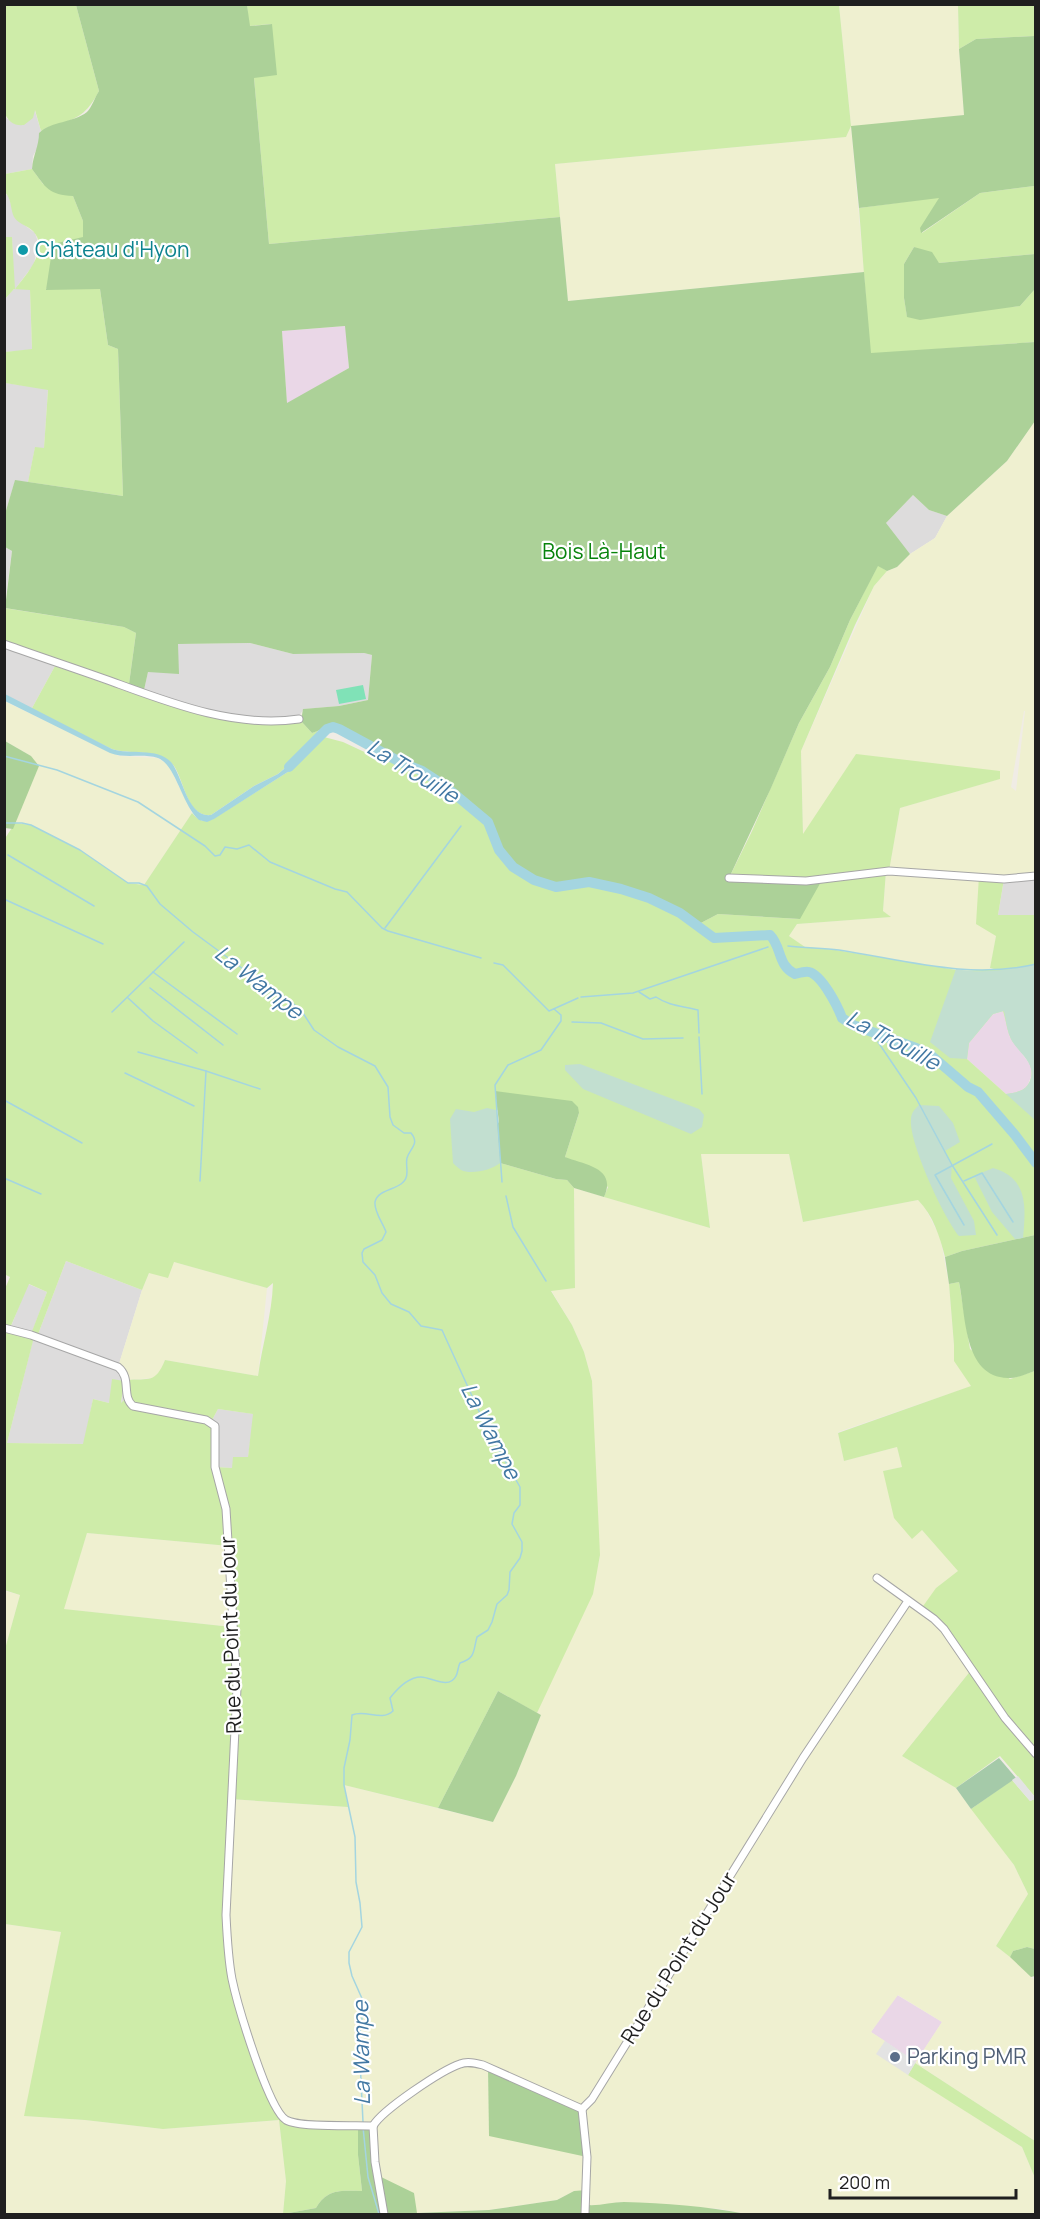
<svg xmlns="http://www.w3.org/2000/svg" width="1040" height="2219" font-family="Manrope,sans-serif">
	<style>
		.residential { fill: #dddcdc }
		.industrial { fill: #ead7e7 }
		.farmland { fill: #eff0d0; fill-rule: evenodd }
		.grass { fill: #ceeca9; fill-rule: evenodd }
		.forest { fill: #acd198; fill-rule: evenodd }
		.wetland { fill: #c2dfd0 }
		.cemetery { fill: #a5caa9 }
		.pitch { fill: #80e2b7 }
		.parking { fill: #e3e3e3 }
		.water { fill: #a4d5e0 }
		.lines { fill: none; stroke-linecap: round; stroke-linejoin: round }
		.stream { stroke: #a4d5e0; stroke-width: 1.5 }
		.river { stroke: #a4d5e0; stroke-width: 10 }
		.minor-casing { stroke: #a6a6a6; stroke-width: 9 }
		.minor { stroke: #fff; stroke-width: 7 }
		.culture-dot { fill: #0f9aa8; stroke: #fff; stroke-width: 2 }
		.service-dot { fill: #5c6f8a; stroke: #fff; stroke-width: 2 }
		.labels { text-anchor: middle; stroke-width: 4.5; stroke-linejoin: round; paint-order: stroke }
		.culture-label { font-size: 21px; fill: #0d838f; stroke: #fff; text-anchor: start }
		.park-label { font-size: 21px; fill: #07830b; stroke: #fff }
		.street-label { font-size: 21px; fill: #1f1f1f; stroke: #fff }
		.service-label { font-size: 21px; fill: #4e5e75; stroke: #fff; text-anchor: start }
		.water-label { font-size: 22px; font-style: italic; fill: #4278a3; stroke: #fff }
	</style>
	<rect width="100%" height="100%" fill="#f0ece5"/>
	<g class="residential">
		<path d="M34 108 41 131 39 133V145L33 156 32 169 5 174 4 114 7 119Z"/>
		<path d="M4 192 9 197 15 218 35 233 38 242 34 264 15 289H30L32 350 5 352V299L14 289 12 237H5Z"/>
		<path d="M5 383 48 389 44 449 35 448 28 482 15 481 5 514Z"/>
		<path d="M913 495 929 510 947 516 935 538 910 554 885 524Z"/>
		<path d="M5 547 12 551 6 596H5Z"/>
		<path d="M250 643 293 654 364 653 372 655 368 700 339 706 304 709 298 717 276 721 218 714 144 690 148 672 178 644Z"/>
		<path d="M4 647 55 666 31 710 5 694Z"/>
		<path d="M1035 876V915H998L1004 879Z"/>
		<path d="M66 1261 142 1290 118 1367 123 1371 127 1397 121 1404 124 1381 109 1403 93 1399 84 1444 7 1443 34 1336 37 1337Z"/>
		<path d="M28 1284 47 1292 31 1335 10 1329Z"/>
		<path d="M218 1409 254 1414 248 1457 232 1468 215 1467 211 1422Z"/>
	</g>
	<g class="industrial">
		<path d="M346 326 349 368 287 404 282 331Z"/>
		<path d="M1004 1011 1010 1037 1031 1066 1032 1074 1027 1087 1021 1092 1006 1094 967 1059 969 1043 993 1014Z"/>
		<path d="M897 1995 942 2022 916 2062 871 2032Z"/>
	</g>
	<g class="farmland">
		<path d="M839 5H958L959 49 964 115 851 127 864 272 568 301 555 164 846 137 851 126Z"/>
		<path d="M1035 421V876H979L996 936 990 970 963 971 836 950 804 947 789 936 797 924 890 917 883 911 886 871 889 870 900 808 999 779V771L803 835 801 751 874 586 887 571 897 567 910 554 935 538 947 516 1007 461ZM1024 711H1025L1016 791 1011 787Z"/>
		<path d="M4 701 119 756 157 758 168 764 192 813 144 885 128 883 80 850 31 825 15 823 31 756 5 741Z"/>
		<path d="M701 1154H789L803 1222 918 1200 924 1206 940 1237 949 1284 954 1345 972 1386 838 1432 844 1461 897 1447 902 1467 883 1471 922 1530 959 1571 936 1588 934 1619 972 1669 902 1756 956 1788 1014 1865 1028 1894 996 1946 1021 1965 1035 1981V2141L915 2063 942 2022 898 1995 871 2032 885 2041 877 2054 1022 2147 1035 2178V2214H746L721 2209 620 2202 602 2206 587 2205 574 2191 557 2200 489 2210 417 2213 377 2175 305 2123 281 2115 242 2016 227 1941 230 1799 348 1807 344 1785 493 1822 516 1776 541 1715 537 1713 598 1566 600 1556 512 1567 595 1486 592 1381 584 1352 572 1325 551 1290 575 1288 574 1188 710 1228Z"/>
		<path d="M174 1262 267 1288 258 1376 165 1360 159 1375 155 1378 126 1380 118 1367 142 1290 149 1273Z"/>
		<path d="M87 1533 229 1546 233 1627 63 1609Z"/>
		<path d="M5 1591 20 1595 5 1649Z"/>
		<path d="M5 1924 61 1932 25 2116 85 2120 163 2129 279 2120 286 2181 283 2214H5Z"/>
	</g>
	<g class="grass">
		<path d="M5 5H76L99 91C89 110 81 118 59 124 52 126 46 127 41 131L35 110 33 118 24 125C14 126 9 122 5 114Z"/>
		<path d="M247 5H839L851 126 846 137 555 164 560 217 269 244 254 78 272 24 249 26Z"/>
		<path d="M958 5H1035V45L1034 36 976 39 959 49Z"/>
		<path d="M1034 156 1035 254 939 263 914 247 904 264V298L907 316 1020 306 1035 289V342L870 354 859 208 940 197 922 233 980 193 1034 186Z"/>
		<path d="M32 169 43 184 73 196 83 221 84 237 46 289H100L108 345 118 349 123 496 28 482 35 447 44 448 48 390 5 383V352L32 349 30 290 14 289 5 299V237H12L15 289C26 275 50 249 33 231 28 226 17 223 14 217 10 208 12 200 5 192V174Z"/>
		<path d="M878 565 887 571 874 586 855 625 801 751 803 834 856 754 1000 771V779L900 808 889 871H886L883 911 891 917 797 924 789 936 805 947 836 950 963 971 994 969 990 968 996 936 976 924 979 876 1004 879 998 915H1035V1235L962 1251 945 1257C940 1237 933 1215 918 1200L803 1222 789 1154H701L710 1228 604 1197 608 1187 565 1157 579 1113 496 1110 499 1122 497 1124 500 1163 556 1179 567 1180 574 1188 575 1288 551 1291 572 1325 584 1352 592 1381 600 1555 593 1594 537 1713 498 1691 438 1808 344 1785 348 1807 230 1799 227 1881 232 1979 270 2094 286 2119 358 2126V2155L362 2191C342 2191 328 2188 316 2208L283 2214 286 2181 279 2120 163 2129 85 2120 24 2116 61 1932 5 1924V1649L20 1595 4 1590V1291L10 1277 4 1274V840L15 823 31 825 80 850 128 883 144 885 192 813C199 821 204 823 213 819L294 768 300 760 296 758 278 774 254 786 211 815C187 818 184 780 174 766 161 748 131 755 112 749L31 710 55 666C131 691 220 733 301 721L312 733 317 731 324 737 343 742 388 763 392 757 421 771 445 786 488 822 499 850 556 887C566 886 578 882 588 882 619 882 672 907 697 925L718 914 799 919 729 878 752 831 799 723 830 667 850 620ZM1003 1011C1006 1020 1007 1031 1011 1039 1019 1053 1037 1062 1030 1081 1025 1092 1017 1092 1006 1094L967 1059 969 1043 993 1014ZM66 1261 142 1290 149 1273 168 1278 174 1262 267 1288 273 1283C272 1315 262 1345 258 1376L165 1360C155 1384 150 1378 126 1380L127 1397 121 1403 124 1381 112 1379 109 1403 93 1399 83 1444 7 1443 34 1337H37ZM29 1284 47 1292 31 1334 10 1328ZM218 1409 253 1414 248 1457H233L232 1468 215 1467 211 1422ZM87 1533 229 1546 232 1627 64 1609Z"/>
		<path d="M4 608 124 627 136 633 129 684 5 641Z"/>
		<path d="M959 1282 970 1349 1010 1379 1035 1371V1797L1000 1756 956 1788 902 1756 972 1669 951 1637 921 1609 936 1588 958 1571 922 1530 912 1539 894 1518 883 1471 902 1467 897 1447 844 1461 838 1433 971 1386 954 1361V1345L949 1284Z"/>
		<path d="M1012 1780 1030 1801 1035 1799V1949L1027 1947 1013 1951 1010 1957 996 1946 1028 1894 1014 1865 971 1809Z"/>
		<path d="M915 2063 1035 2141V2178L1022 2147 908 2075Z"/>
	</g>
	<g class="forest">
		<path d="M76 5H247L250 26 272 24 277 75 254 78 269 244 560 217 568 301 864 272 871 353 1035 342V421L1007 461 947 516 929 510 913 495 886 523 910 554 897 567 887 571 878 566 850 620 830 667 799 723 771 788 729 878 822 880 800 919 718 914 697 925 680 913 649 898 621 889 589 882 556 887 534 880 513 867 499 850 488 822 445 785 422 771 400 762 363 741 355 734 334 725 312 733 301 721 303 709 339 706 368 700 372 655 364 653 293 654 250 643 178 644 179 674 148 672 144 690 129 684 136 633 124 627 5 608 12 551 5 547V514L15 480 123 496 118 349 108 345 100 289 46 290 53 244 83 237V221L73 196C49 195 46 188 32 169 33 155 39 146 39 133 51 121 73 123 87 112 92 107 95 97 99 91ZM345 326 349 368 287 403 282 331Z"/>
		<path d="M1034 36V186L980 193 921 233 920 228 939 198 859 208 851 126 964 115 959 49 976 39Z"/>
		<path d="M914 247 932 252 939 263 1035 254V289L1020 306 920 320 907 317 904 298V264Z"/>
		<path d="M5 741 31 756 39 766 13 829 5 828Z"/>
		<path d="M495 1091 572 1101 578 1107 579 1113 565 1157C586 1165 617 1168 604 1197L574 1188 567 1180 556 1179 500 1163 497 1123 499 1122Z"/>
		<path d="M1035 1235V1371C1027 1373 1017 1379 1008 1378 963 1377 966 1315 959 1282L949 1284 945 1257 962 1251Z"/>
		<path d="M498 1691 541 1715 516 1776 493 1822 438 1808Z"/>
		<path d="M1027 1947 1035 1949V1976L1031 1977 1010 1957 1013 1951Z"/>
		<path d="M488 2067 582 2109 587 2157 489 2136Z"/>
		<path d="M358 2126H373L377 2175 414 2193 417 2213 489 2210 557 2200 574 2191 587 2190V2205C600 2206 612 2202 624 2202 665 2203 706 2206 746 2214H283L316 2208C328 2188 342 2191 362 2191L358 2155Z"/>
	</g>
	<g class="wetland">
		<path d="M1035 964H1036L1035 1120 1006 1094C1017 1092 1025 1092 1030 1081 1037 1063 1019 1054 1011 1039 1007 1031 1006 1020 1004 1011L993 1014 969 1043 967 1059 950 1058 930 1042 956 969C981 974 1011 970 1035 964Z"/>
		<path d="M580 1064 699 1109 704 1115 702 1127 691 1134 583 1089 565 1070V1065Z"/>
		<path d="M919 1105 939 1106 953 1123 960 1142 945 1151 952 1165 951 1178 974 1221 976 1235 959 1236C944 1218 909 1143 911 1120 911 1113 914 1110 919 1105Z"/>
		<path d="M487 1108 496 1110 499 1122 497 1124 500 1163C492 1170 471 1175 461 1170 458 1168 455 1165 453 1163L450 1119 456 1109 474 1112Z"/>
		<path d="M993 1168C1028 1178 1026 1206 1023 1238L1015 1239 992 1212 974 1176Z"/>
	</g>
	<path class="cemetery" d="M999 1758 1016 1778 971 1809 956 1788Z"/>
	<path class="pitch" d="M363 685 366 699 339 704 336 690Z"/>
	<g class="parking">
		<path d="M1018 1776 1035 1797V1799L1030 1801 1012 1780Z"/>
		<path d="M885 2041 916 2062 908 2075 876 2054Z"/>
	</g>
	<path class="water" d="M5 694 112 749C130 755 157 747 171 762 183 776 187 818 211 815L254 786 278 774 297 758 300 760 294 768 214 819 207 822 199 820C182 805 176 765 158 758 142 753 126 759 110 753L5 701Z"/>
	<g class="lines">
		<g class="stream">
			<path d="M4 756 57 770 138 802 205 846 215 856 220 855 225 847 237 849 249 845 270 862 335 889 347 892 382 928 388 931 481 958"/>
			<path d="M4 823H22L31 825 80 850 128 883H139L147 886 160 904 193 932 250 974 270 985 301 1010 314 1030 338 1047 375 1066 388 1087 390 1117 393 1125 404 1133H411C420 1144 410 1148 407 1158 405 1167 411 1177 401 1184 393 1190 377 1191 375 1202 374 1212 383 1223 386 1232L382 1240 364 1249 362 1253 363 1262 375 1275 382 1293 391 1304 409 1312 421 1326 442 1330 488 1431 520 1487V1505L514 1513 512 1524 522 1542V1551L520 1558 510 1572 509 1590 507 1595 497 1604 492 1622 488 1630 477 1637C473 1651 476 1658 460 1663 458 1666 458 1673 456 1676 449 1690 431 1677 421 1677 408 1677 397 1689 390 1698L393 1711C381 1722 366 1709 352 1715L350 1740 344 1768V1785L355 1837 356 1882 360 1903 362 1927 349 1952V1963L352 1976 364 2003 359 2040 363 2122"/>
			<path d="M8 855 94 906"/>
			<path d="M6 900 103 944"/>
			<path d="M385 928 461 826"/>
			<path d="M788 946C805 948 822 948 839 950 904 960 970 980 1036 964"/>
			<path d="M494 963 503 965 549 1011 578 998"/>
			<path d="M153 972 237 1034"/>
			<path d="M150 988 223 1045"/>
			<path d="M639 992 650 999 656 997C669 1006 683 1006 698 1010L699 1033"/>
			<path d="M581 997 633 993 768 947"/>
			<path d="M128 998 153 1021 197 1053"/>
			<path d="M112 1012 184 942"/>
			<path d="M572 1022 601 1023 643 1039 683 1038"/>
			<path d="M699 1037 702 1094"/>
			<path d="M878 1042 916 1098 952 1165 997 1235"/>
			<path d="M1035 1047H1036"/>
			<path d="M138 1052 206 1071 260 1089"/>
			<path d="M125 1073 194 1106"/>
			<path d="M4 1100 82 1143"/>
			<path d="M4 1178 41 1194"/>
			<path d="M200 1181 206 1071"/>
			<path d="M964 1181 982 1173 1013 1222"/>
			<path d="M502 1182 495 1085 508 1065 541 1050 561 1021V1015L554 1009"/>
			<path d="M506 1196 513 1227 546 1281"/>
			<path d="M964 1225 935 1175 992 1144"/>
			<path d="M363 2127 368 2177 379 2214"/>
		</g>
		<path class="river" d="M289 767 327 729 333 727 339 729 400 762 422 771 445 786 488 822 499 850 513 867 534 880 556 887 589 882 621 889 649 898 680 913 714 938 770 935C782 947 777 965 795 974 799 973 805 971 809 972 822 975 838 1007 842 1018L853 1025 916 1048 933 1057 968 1087 978 1092 1015 1135 1036 1163"/>
		<defs>
			<g id="minor">
				<path d="M4 644C40 657 77 669 113 682 173 704 235 728 299 719"/>
				<path d="M729 878 806 881 889 871 1004 879 1036 876"/>
				<path d="M4 1328 31 1335 118 1367C132 1378 121 1396 133 1406L206 1420 215 1426V1467L226 1509 237 1688 226 1915C227 1936 228 1958 232 1979 237 2003 268 2109 286 2120 300 2128 355 2125 373 2126"/>
				<path d="M877 1578 934 1619 944 1629 1005 1718 1036 1754"/>
				<path d="M582 2109 592 2099 803 1758 908 1601"/>
				<path d="M582 2109 587 2157 585 2213"/>
				<path d="M373 2126C382 2110 442 2070 460 2064 467 2061 475 2063 483 2065L582 2109"/>
				<path d="M373 2126 375 2162 384 2214"/>
			</g>
		</defs>
		<use href="#minor" class="minor-casing"/>
		<use href="#minor" class="minor"/>
	</g>
	<circle class="culture-dot" cx="23" cy="250" r="6"/>
	<circle class="service-dot" cx="895" cy="2057" r="6"/>
	<g class="labels">
		<g class="culture-label">
			<text x="35" y="257">Château d'Hyon</text>
		</g>
		<g class="park-label">
			<text x="604" y="559">Bois Là-Haut</text>
		</g>
		<g class="street-label">
			<text transform="translate(231 1635) rotate(-92)" y="7">Rue du Point du Jour</text>
			<text transform="translate(679 1958) rotate(-58)" y="7">Rue du Point du Jour</text>
		</g>
		<g class="service-label">
			<text x="907" y="2064">Parking PMR</text>
		</g>
		<g class="water-label">
			<text transform="translate(413 771) rotate(31)" y="8">La Trouille</text>
			<text transform="translate(259 982) rotate(38)" y="8">La Wampe</text>
			<text transform="translate(893 1040) rotate(28)" y="8">La Trouille</text>
			<text transform="translate(491 1431) rotate(63)" y="8">La Wampe</text>
			<text transform="translate(361 2053) rotate(-91)" y="8">La Wampe</text>
		</g>
	</g>
	<rect width="1040" height="2219" fill="none" stroke="#1f1f1f" stroke-width="12"/>
	<path d="M830 2189v9h186v-9" fill="none" stroke="#1f1f1f" stroke-width="3"/>
	<text x="839" y="2189" font-size="18" fill="#1f1f1f" stroke="#ffffff" stroke-width="4.5" paint-order="stroke">200 m</text>
</svg>
